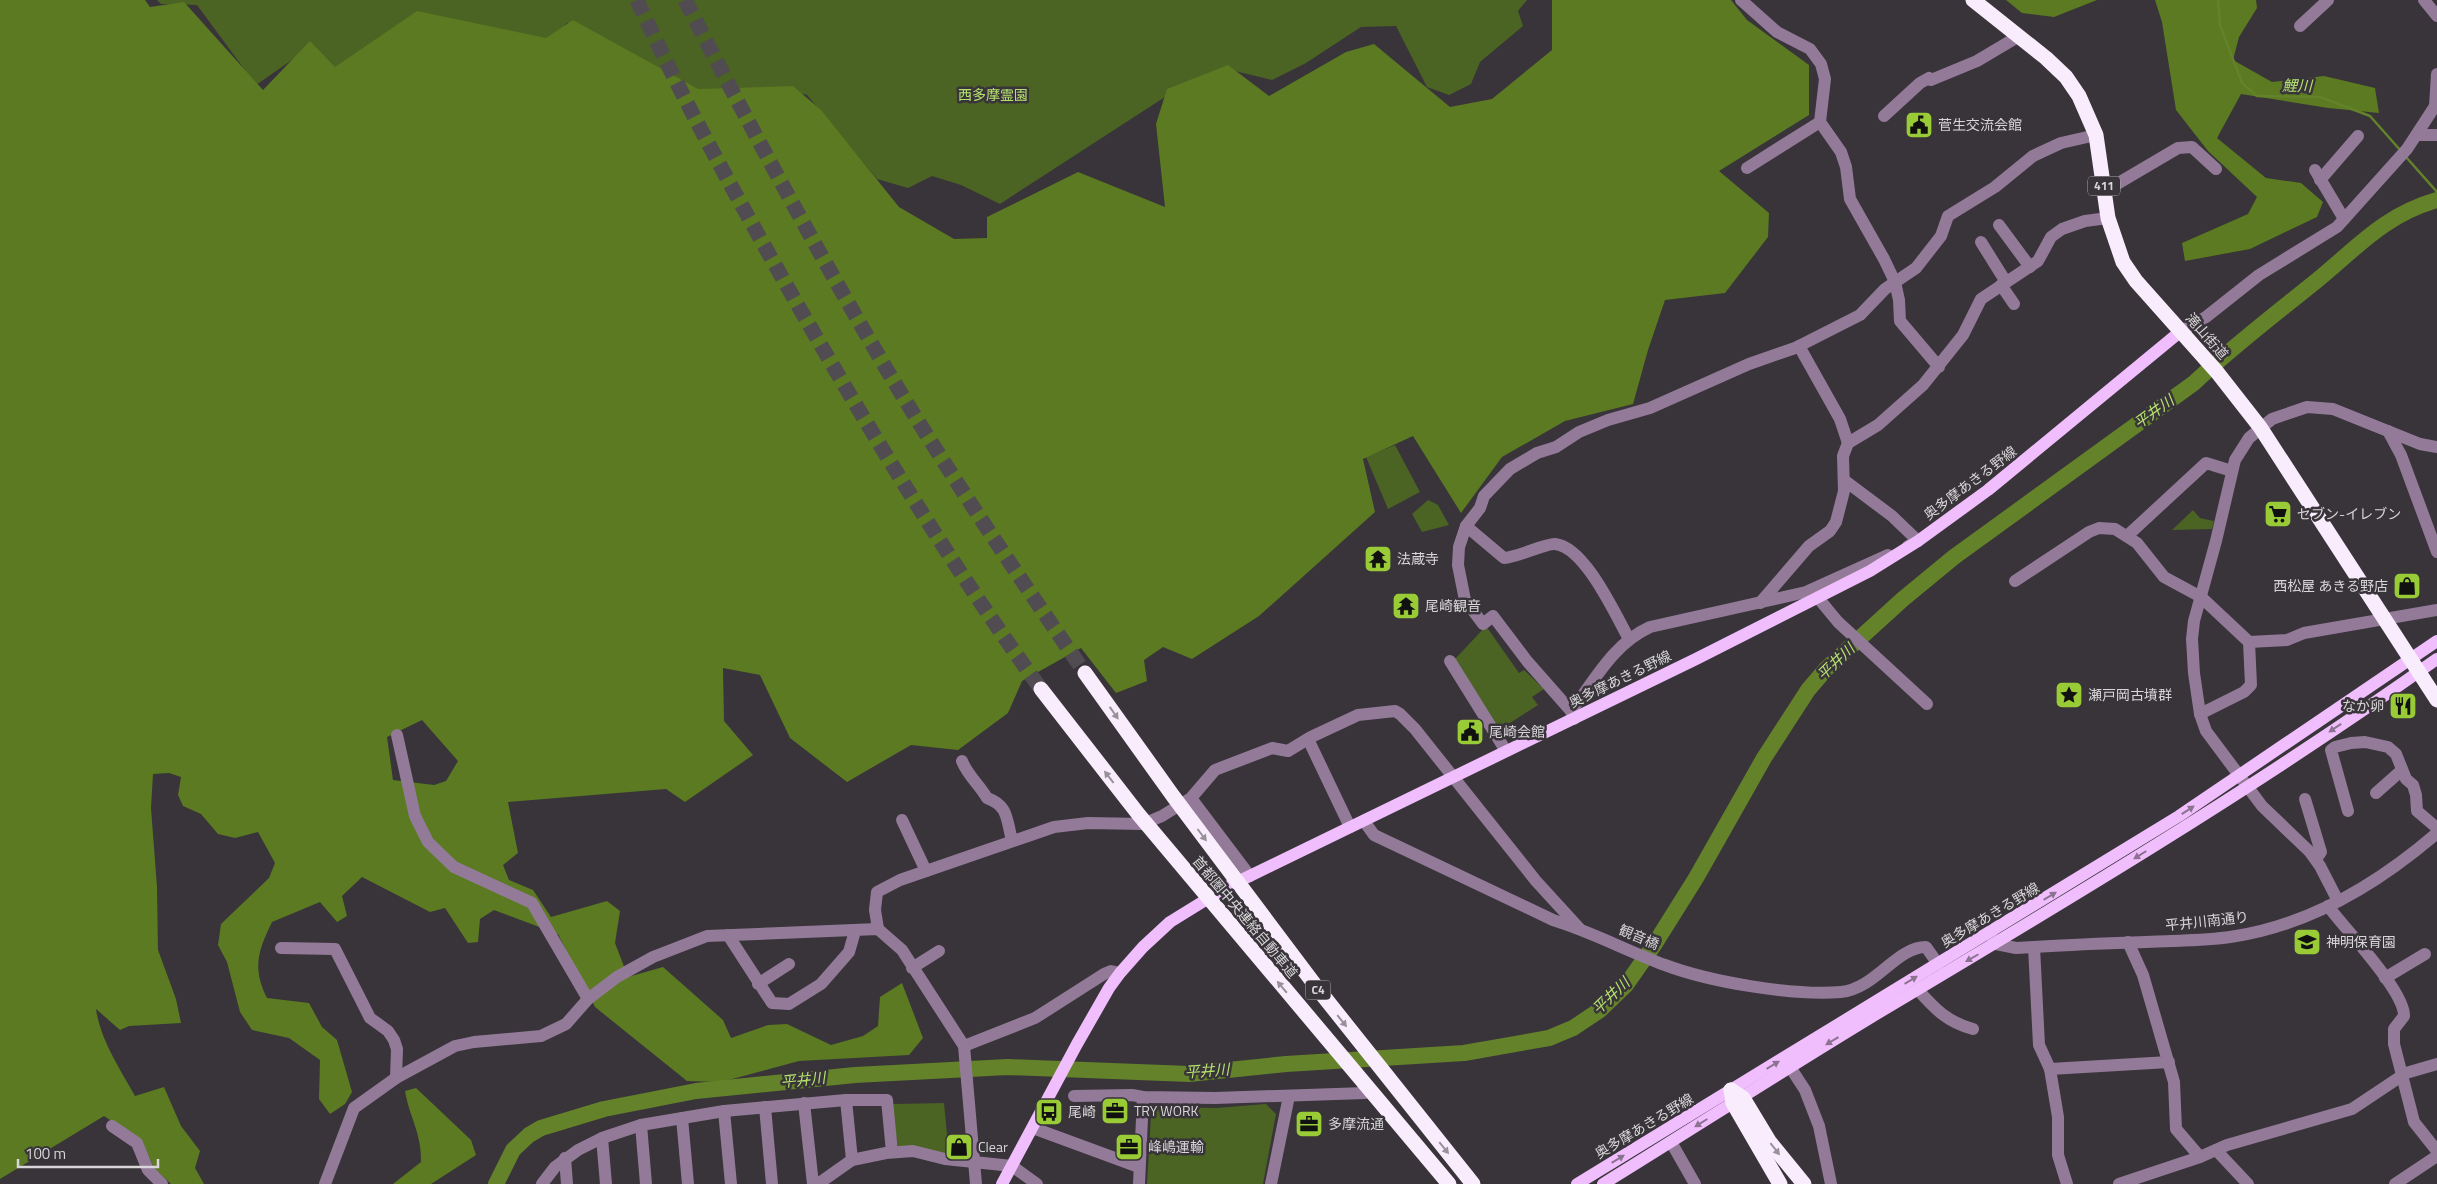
<svg xmlns="http://www.w3.org/2000/svg" width="2437" height="1184" font-family="'Titillium Web','Noto Sans JP',sans-serif">
	<style>
		.green { fill: #4b6323 }
		.forest { fill: #5b7a21; fill-rule: evenodd }
		.lines { fill: none; stroke-linecap: round; stroke-linejoin: round }
		.stream { stroke: #63822a; stroke-width: 2.5 }
		.river { stroke: #63822a; stroke-width: 16 }
		.highway-tunnel { stroke: #504c51; stroke-width: 15; stroke-dasharray: 15 8; stroke-linecap: butt }
		.minor { stroke: #937a99; stroke-width: 12 }
		.major { stroke: #f0bdfd; stroke-width: 12 }
		.highway { stroke: #f9ecfc; stroke-width: 15 }
		.oneway { fill: #98909a }
		.oneway2 { fill: #8b7291 }
		.labels { text-anchor: middle; stroke-width: 5; stroke-linejoin: round; paint-order: stroke }
		.shield { fill: #383439; stroke: #a8a5a9; stroke-width: 1 }
		.shield-label { font-size: 12px; font-weight: bold; fill: #d8d6d9 }
		.park-label { font-size: 14px; fill: #b5e16f; stroke: #383439 }
		.poi-label { font-size: 14px; fill: #d8d6d9; stroke: #383439; text-anchor: start }
		.street-label { font-size: 14px; fill: #d8d6d9; stroke: #383439 }
		.water-label { font-size: 15px; font-style: italic; fill: #b6e370; stroke: #383439 }
	</style>
	<rect width="100%" height="100%" fill="#383439"/>
	<g class="green">
		<path d="M157 0H1527L1518 11 1523 26 1480 62 1471 84 1449 95 1427 87 1396 26 1361 27 1306 63 1272 80 1235 71 1165 97 1000 204 961 185 932 176 908 188 877 179 807 95 775 87 691 94 567 23 546 46 331 79 309 48 256 85 197 5 161 4Z"/>
		<path d="M1395 445 1420 492 1388 509 1366 457Z"/>
		<path d="M1428 500 1438 505 1449 525 1422 532 1412 514Z"/>
		<path d="M2193 510 2200 518 2214 521 2212 529 2172 530Z"/>
		<path d="M1486 626 1519 673 1524 670 1544 689 1532 697 1538 705 1499 730 1455 659Z"/>
		<path d="M944 1103 949 1155 898 1147 891 1107 894 1104Z"/>
		<path d="M1266 1104 1276 1114 1263 1184H1147L1151 1114 1157 1107 1216 1108Z"/>
	</g>
	<g class="forest">
		<path d="M0 0H145L150 7 184 2 263 90 310 41 335 67 417 11 546 38 573 20 698 89 793 86 821 110 899 207 954 239 987 238V217L1078 172 1165 207 1156 124 1167 89 1228 65 1269 96 1346 52 1374 44 1450 107 1492 99 1552 50V0H1731L1747 20 1809 65V115L1719 171 1769 213 1768 237 1725 293 1665 300 1648 350 1633 404 1565 421 1502 457 1461 513 1413 436 1363 459 1375 512 1259 616 1192 659 1163 647 1144 660 1147 681 1116 693 1081 648 1022 681 1008 713 958 750 911 745 847 782 790 738 760 675 723 668 724 721 753 755 685 802 666 789 508 802 518 853 503 865 509 880 533 890 551 917 607 901 620 911 615 943 628 977 663 967 723 1020 731 1038 768 1025 787 1024 831 1045 863 1036 878 1026 880 997 902 983 923 1038 909 1055 799 1061 721 1082 687 1081 595 1007 558 934 494 910 480 919 478 942 468 943 445 908 430 912 362 877 342 896 347 916 337 922 320 902 272 922C258 951 252 968 267 998L309 1003 322 1027 337 1040 352 1092 345 1104 330 1114 319 1099 320 1060 289 1038 252 1030 240 1012 227 962 218 945 221 924 269 878 275 863 258 832 235 838 218 834 201 814 183 806 178 795 181 777 169 773 153 774 151 808 157 887 158 950 176 999 181 1023 129 1026 120 1030 96 1009C100 1039 120 1069 135 1096L164 1087 181 1126 200 1151 195 1168 204 1184H171L154 1168 142 1141 104 1116 0 1179ZM422 720 458 761 446 781 434 785 393 780 387 737Z"/>
		<path d="M2006 0H2097L2054 17 2022 13Z"/>
		<path d="M2155 0H2256L2257 8 2239 37 2233 60 2272 82 2324 76 2375 88 2379 113 2328 108 2241 94 2217 138 2266 178 2301 183 2323 202 2317 217 2250 249 2185 261 2182 243 2248 214 2257 197 2208 151 2176 110 2162 22Z"/>
		<path d="M416 1088 471 1140 476 1155 431 1184H393L421 1162C422 1134 409 1116 405 1091Z"/>
	</g>
	<g class="lines">
		<g class="stream">
			<path d="M2218 0 2220 25 2242 83 2257 96 2320 97 2370 116 2401 151"/>
			<path d="M2406 157 2437 192"/>
		</g>
		<path class="river" d="M496 1184 513 1150 529 1135 541 1128 604 1109 696 1091 855 1075 1008 1067 1189 1074 1286 1064 1464 1053 1549 1038 1573 1028 1600 1010 1626 985 1654 945 1696 878 1764 758 1808 690 1826 669 1903 599 1954 557 2194 383C2232 347 2274 315 2315 282 2356 249 2382 216 2437 200"/>
		<g class="highway-tunnel">
			<path d="M637 0C684 103 740 203 796 302 872 435 951 565 1041 689"/>
			<path d="M685 0C749 125 816 249 887 370 949 474 1017 574 1085 673"/>
		</g>
		<g class="minor">
			<path d="M1741 0 1777 32 1810 49 1821 64 1825 79 1820 122 1841 152 1846 167 1850 199 1884 259 1895 282 1899 300 1900 321 1939 367"/>
			<path d="M2424 0 2437 16"/>
			<path d="M2300 26 2328 0"/>
			<path d="M2435 106 2437 74"/>
			<path d="M1884 116 1920 83 1929 78 1931 80 1977 61 2019 36"/>
			<path d="M2418 135H2437"/>
			<path d="M1747 168 1820 122"/>
			<path d="M2315 170 2344 219"/>
			<path d="M2320 180 2358 136"/>
			<path d="M2105 191 2178 148 2192 147 2216 169"/>
			<path d="M1999 225 2030 267"/>
			<path d="M1981 242 2006 282"/>
			<path d="M2001 285 2014 304"/>
			<path d="M2181 331 2206 317 2259 275 2337 227 2407 149 2437 103"/>
			<path d="M1799 346 1840 419 1848 443"/>
			<path d="M2388 431 2401 455 2437 552"/>
			<path d="M1844 480 1892 516 1918 541 1908 546"/>
			<path d="M1466 526 1504 558C1519 557 1546 543 1555 544 1585 547 1615 614 1629 639"/>
			<path d="M2127 536 2206 463 2232 471"/>
			<path d="M2015 581 2089 532 2099 528 2115 529 2137 543 2164 577 2201 597 2249 642 2251 685 2244 692 2200 714"/>
			<path d="M1819 599 1838 622 1927 704"/>
			<path d="M1760 603 1809 546 1830 531 1836 522 1844 491 1843 456 1848 443 1878 425 1923 385 1963 335 1981 299 2038 261 2051 237 2062 229 2085 221 2108 218"/>
			<path d="M2249 642 2287 640 2304 633 2437 610"/>
			<path d="M1450 661 1506 751"/>
			<path d="M1571 711 1527 661 1493 616 1483 624 1465 600 1458 565 1459 547 1466 526 1480 508 1484 496 1510 469 1537 453 1556 447 1579 432 1608 420 1650 408 1749 364 1795 348 1860 315 1885 289 1916 268 1941 236 1948 216 1995 187 2033 156 2061 143 2096 135"/>
			<path d="M1574 719 1571 711C1595 680 1613 644 1650 627L1806 592 1888 555"/>
			<path d="M397 735 415 816 428 842 454 867 532 903 588 999"/>
			<path d="M1308 739 1350 827"/>
			<path d="M962 761C968 776 979 784 987 798 1009 806 1006 819 1012 840"/>
			<path d="M2376 793 2402 770"/>
			<path d="M1191 798 1250 876"/>
			<path d="M2305 799 2321 852 2316 859"/>
			<path d="M2348 811 2331 750 2335 747 2351 743 2365 742 2388 747 2396 754 2406 779 2413 785 2416 795 2417 811 2437 828"/>
			<path d="M902 820 926 871"/>
			<path d="M1364 821 1374 835 1553 920C1592 932 1627 951 1665 965 1710 982 1793 996 1841 992 1875 989 1896 947 1926 947L1938 964"/>
			<path d="M2338 901 2320 866 2310 852 2262 806 2206 731 2200 714 2194 673 2192 639 2194 621 2216 541 2235 460 2249 438 2272 419 2307 407 2333 409 2420 444 2437 447"/>
			<path d="M2328 906C2344 928 2405 991 2404 1016L2394 1029V1044L2414 1122 2437 1151"/>
			<path d="M878 929 875 910 877 892 900 880 1054 827 1088 823 1143 824 1162 816 1191 798 1215 770 1272 748 1288 751 1311 737 1358 715 1395 711 1400 714 1415 729 1536 881 1579 928"/>
			<path d="M728 935 772 1003 789 1004 821 984 849 952 855 931"/>
			<path d="M1992 937 1996 944 2016 948 2034 947C2080 944 2126 943 2171 941 2193 940 2215 940 2236 936 2311 924 2380 882 2437 833"/>
			<path d="M2128 942 2143 975 2174 1082 2176 1129 2200 1157"/>
			<path d="M2034 947 2039 1045 2050 1069 2058 1117V1155L2067 1184"/>
			<path d="M281 948 335 949 370 1018 388 1031 394 1040 397 1049 396 1078"/>
			<path d="M912 968 939 951"/>
			<path d="M2385 978 2425 954"/>
			<path d="M758 984 789 964"/>
			<path d="M1918 990C1935 1009 1947 1022 1973 1029"/>
			<path d="M964 1046 1035 1018 1104 974 1111 971 1120 973"/>
			<path d="M1790 1067 1805 1090 1819 1126 1831 1184"/>
			<path d="M2050 1069 2169 1062"/>
			<path d="M1074 1096 1132 1095 1143 1097 1215 1098 1365 1093"/>
			<path d="M846 1100 852 1160"/>
			<path d="M804 1103 813 1184"/>
			<path d="M765 1107 772 1184"/>
			<path d="M724 1111 731 1184"/>
			<path d="M682 1118 688 1184"/>
			<path d="M641 1125 646 1184"/>
			<path d="M112 1126 137 1143 148 1170 162 1184"/>
			<path d="M1033 1128 1139 1167"/>
			<path d="M602 1138 606 1184"/>
			<path d="M1671 1142 1695 1184"/>
			<path d="M2216 1150 2248 1184"/>
			<path d="M565 1158 567 1184"/>
			<path d="M325 1184 354 1108 396 1078 455 1046 474 1042 541 1036 566 1024 588 999 617 977 653 957 707 936 878 929 902 950 964 1046 976 1184"/>
			<path d="M542 1184 555 1167 578 1150 602 1138 641 1125 724 1111 846 1100H887L892 1152"/>
			<path d="M818 1184 852 1160 886 1153 913 1151 945 1159 1012 1166 1037 1184"/>
			<path d="M1139 1184 1143 1097"/>
			<path d="M1271 1184 1289 1096"/>
			<path d="M2119 1184 2200 1157 2227 1145 2352 1109 2406 1073 2437 1064"/>
			<path d="M2395 1184 2437 1156"/>
		</g>
		<g class="major">
			<path d="M1002 1184 1077 1044 1109 988 1120 973 1143 947 1170 922 1225 888 1696 659 1870 571 1918 541 1988 490 2181 331"/>
			<path d="M1577 1184 2179 816 2437 641"/>
			<path d="M1603 1184C1692 1129 1779 1073 1868 1019 2061 904 2254 789 2437 659"/>
		</g>
		<g class="highway">
			<path d="M1973 0 2046 58 2066 77 2079 96 2096 135 2108 218 2123 262 2136 281 2217 372 2260 427 2437 700"/>
			<path d="M1085 673 1173 796 1321 993 1473 1184"/>
			<path d="M1041 689 1139 815 1449 1184"/>
			<path d="M1731 1090 1743 1098 1769 1141 1804 1184"/>
			<path d="M1731 1090 1733 1103 1780 1184"/>
		</g>
	</g>
	<defs><path id="oneway-solid" d="M-6-.8H1V-3.2L6.5 0L1 3.2V.8H-6Z" transform="scale(1.25)"/></defs>
	<g class="oneway">
		<use href="#oneway-solid" transform="translate(1114 713) rotate(55)"/>
		<use href="#oneway-solid" transform="translate(1109 777) rotate(-128)"/>
		<use href="#oneway-solid" transform="translate(1202 835) rotate(53)"/>
		<use href="#oneway-solid" transform="translate(1282 987) rotate(-130)"/>
		<use href="#oneway-solid" transform="translate(1342 1021) rotate(51)"/>
		<use href="#oneway-solid" transform="translate(1444 1148) rotate(51)"/>
		<use href="#oneway-solid" transform="translate(1775 1149) rotate(52)"/>
	</g>
	<g class="oneway2">
		<use href="#oneway-solid" transform="translate(2335 728) rotate(146)"/>
		<use href="#oneway-solid" transform="translate(2188 810) rotate(-33)"/>
		<use href="#oneway-solid" transform="translate(2140 855) rotate(148)"/>
		<use href="#oneway-solid" transform="translate(2050 896) rotate(-31)"/>
		<use href="#oneway-solid" transform="translate(1972 958) rotate(150)"/>
		<use href="#oneway-solid" transform="translate(1911 980) rotate(-31)"/>
		<use href="#oneway-solid" transform="translate(1832 1041) rotate(149)"/>
		<use href="#oneway-solid" transform="translate(1773 1065) rotate(-31)"/>
		<use href="#oneway-solid" transform="translate(1701 1123) rotate(148)"/>
		<use href="#oneway-solid" transform="translate(1618 1159) rotate(-31)"/>
	</g>
	<defs>
		<symbol id="civic-square" viewBox="-11 -11 22 22"><rect x="-9" y="-9" width="18" height="18" rx="4" fill="#99cb36" stroke="#383439"/><path d="M-.6-6.5H3V-4.5H.6V-3L4-1V1h2V6H-6V1h2V-1L-.6-3ZM-1.2 2.5V6h2.4V2.5Z" fill="#111"/></symbol>
		<symbol id="supermarket-square" viewBox="-11 -11 22 22"><rect x="-9" y="-9" width="18" height="18" rx="4" fill="#99cb36" stroke="#383439"/><path d="M-6-5.5h2.5l.6 2H6L4.5 2H-2.5L-4.4-4H-6ZM-1.5 3.2a1.3 1.3 0 1 0 .1 0ZM3 3.2a1.3 1.3 0 1 0 .1 0Z" fill="#111"/></symbol>
		<symbol id="temple-square" viewBox="-11 -11 22 22"><rect x="-9" y="-9" width="18" height="18" rx="4" fill="#99cb36" stroke="#383439"/><path d="M0-6L5-2H3V0L6.5 2.5H4V6H1.5V3h-3V6H-4V2.5H-6.5L-3 0V-2H-5Z" fill="#111"/></symbol>
		<symbol id="shop-square" viewBox="-11 -11 22 22"><rect x="-9" y="-9" width="18" height="18" rx="4" fill="#99cb36" stroke="#383439"/><path d="M-5-2.5h2.3a2.7 3.5 0 0 1 5.4 0H5L5.5 6h-11ZM-1.5-2.5h3a1.5 2.3 0 0 0-3 0Z" fill="#111"/></symbol>
		<symbol id="sight-square" viewBox="-11 -11 22 22"><rect x="-9" y="-9" width="18" height="18" rx="4" fill="#99cb36" stroke="#383439"/><path d="M0-6L1.8-2.2L6-1.7L2.9 1.2L3.7 5.4L0 3.3L-3.7 5.4L-2.9 1.2L-6-1.7L-1.8-2.2Z" fill="#111"/></symbol>
		<symbol id="restaurant-square" viewBox="-11 -11 22 22"><rect x="-9" y="-9" width="18" height="18" rx="4" fill="#99cb36" stroke="#383439"/><path d="M-5-6h1v4h1v-4h1v4h1v-4h1v5L-1.5 .5V6h-2V.5L-5-1ZM5-6V6H3V1.5H1.5Q1.5-4 5-6Z" fill="#111"/></symbol>
		<symbol id="school-square" viewBox="-11 -11 22 22"><rect x="-9" y="-9" width="18" height="18" rx="4" fill="#99cb36" stroke="#383439"/><path d="M0-5L7-2L0 1L-7-2ZM-4 1L0 2.5L4 1V4Q0 6-4 4Z" fill="#111"/></symbol>
		<symbol id="office-square" viewBox="-11 -11 22 22"><rect x="-9" y="-9" width="18" height="18" rx="4" fill="#99cb36" stroke="#383439"/><path d="M-6-3h4V-5.5h4V-3h4V5H-6ZM-1-4.5V-3h2v-1.5ZM-6 0V1H6V0Z" fill="#111"/></symbol>
		<symbol id="bus-square" viewBox="-11 -11 22 22"><rect x="-9" y="-9" width="18" height="18" rx="4" fill="#99cb36" stroke="#383439"/><path d="M-5-6H5V4H4V6H2V4H-2V6H-4V4H-5ZM-3.5-4V0h7V-4ZM-3.5 1.2v1.5H-2V1.2ZM2 1.2v1.5H3.5V1.2Z" fill="#111"/></symbol>
	</defs>
	<g fill-rule="evenodd">
		<use href="#civic-square" x="1903" y="109" width="32" height="32"/>
		<use href="#supermarket-square" x="2262" y="498" width="32" height="32"/>
		<use href="#temple-square" x="1362" y="543" width="32" height="32"/>
		<use href="#shop-square" x="2391" y="570" width="32" height="32"/>
		<use href="#temple-square" x="1390" y="590" width="32" height="32"/>
		<use href="#sight-square" x="2053" y="679" width="32" height="32"/>
		<use href="#restaurant-square" x="2387" y="690" width="32" height="32"/>
		<use href="#civic-square" x="1454" y="716" width="32" height="32"/>
		<use href="#school-square" x="2291" y="926" width="32" height="32"/>
		<use href="#office-square" x="1099" y="1095" width="32" height="32"/>
		<use href="#bus-square" x="1033" y="1096" width="32" height="32"/>
		<use href="#office-square" x="1293" y="1108" width="32" height="32"/>
		<use href="#shop-square" x="943" y="1131" width="32" height="32"/>
		<use href="#office-square" x="1113" y="1131" width="32" height="32"/>
	</g>
	<g class="labels">
		<g class="shield">
			<rect x="2088" y="176.5" width="32" height="19" rx="4"/>
			<rect x="1305.5" y="980.5" width="25" height="19" rx="4"/>
		</g>
		<g class="shield-label">
			<text x="2104" y="190">411</text>
			<text x="1318" y="994">C4</text>
		</g>
		<g class="park-label">
			<text x="993" y="100">西多摩霊園</text>
		</g>
		<g class="poi-label">
			<text x="1938" y="130">菅生交流会館</text>
			<text x="2297" y="519">セブン-イレブン</text>
			<text x="1397" y="564">法蔵寺</text>
			<text x="2388" y="591" text-anchor="end">西松屋 あきる野店</text>
			<text x="1425" y="611">尾崎観音</text>
			<text x="2088" y="700">瀬戸岡古墳群</text>
			<text x="2384" y="711" text-anchor="end">なか卵</text>
			<text x="1489" y="737">尾崎会館</text>
			<text x="2326" y="947">神明保育園</text>
			<text x="1134" y="1116">TRY WORK</text>
			<text x="1068" y="1117">尾崎</text>
			<text x="1328" y="1129">多摩流通</text>
			<text x="978" y="1152">Clear</text>
			<text x="1148" y="1152">峰嶋運輸</text>
		</g>
		<g class="street-label">
			<text transform="translate(2207 336) rotate(49)" y="5">滝山街道</text>
			<text transform="translate(1970 483) rotate(-37)" y="5">奥多摩あきる野線</text>
			<text transform="translate(1620 679) rotate(-26)" y="5">奥多摩あきる野線</text>
			<text transform="translate(1990 915) rotate(-31)" y="5">奥多摩あきる野線</text>
			<text transform="translate(1245 917) rotate(50)" y="5">首都圏中央連絡自動車道</text>
			<text transform="translate(2207 921) rotate(-6)" y="5">平井川南通り</text>
			<text transform="translate(1639 937) rotate(23)" y="5">観音橋</text>
			<text transform="translate(1644 1126) rotate(-31)" y="5">奥多摩あきる野線</text>
		</g>
		<g class="water-label">
			<text transform="translate(2297 86) rotate(1)" y="5">鯉川</text>
			<text transform="translate(2154 412) rotate(-36)" y="5">平井川</text>
			<text transform="translate(1836 662) rotate(-44)" y="5">平井川</text>
			<text transform="translate(1611 996) rotate(-44)" y="5">平井川</text>
			<text transform="translate(1207 1071) rotate(-4)" y="5">平井川</text>
			<text transform="translate(803 1080) rotate(-6)" y="5">平井川</text>
		</g>
	</g>
	<path d="M18 1159v8h140v-8" fill="none" stroke="#d8d6d9" stroke-width="2.5"/>
	<text x="25" y="1159" font-size="15" fill="#d8d6d9" stroke="#383439" stroke-width="4" paint-order="stroke">100 m</text>
</svg>
